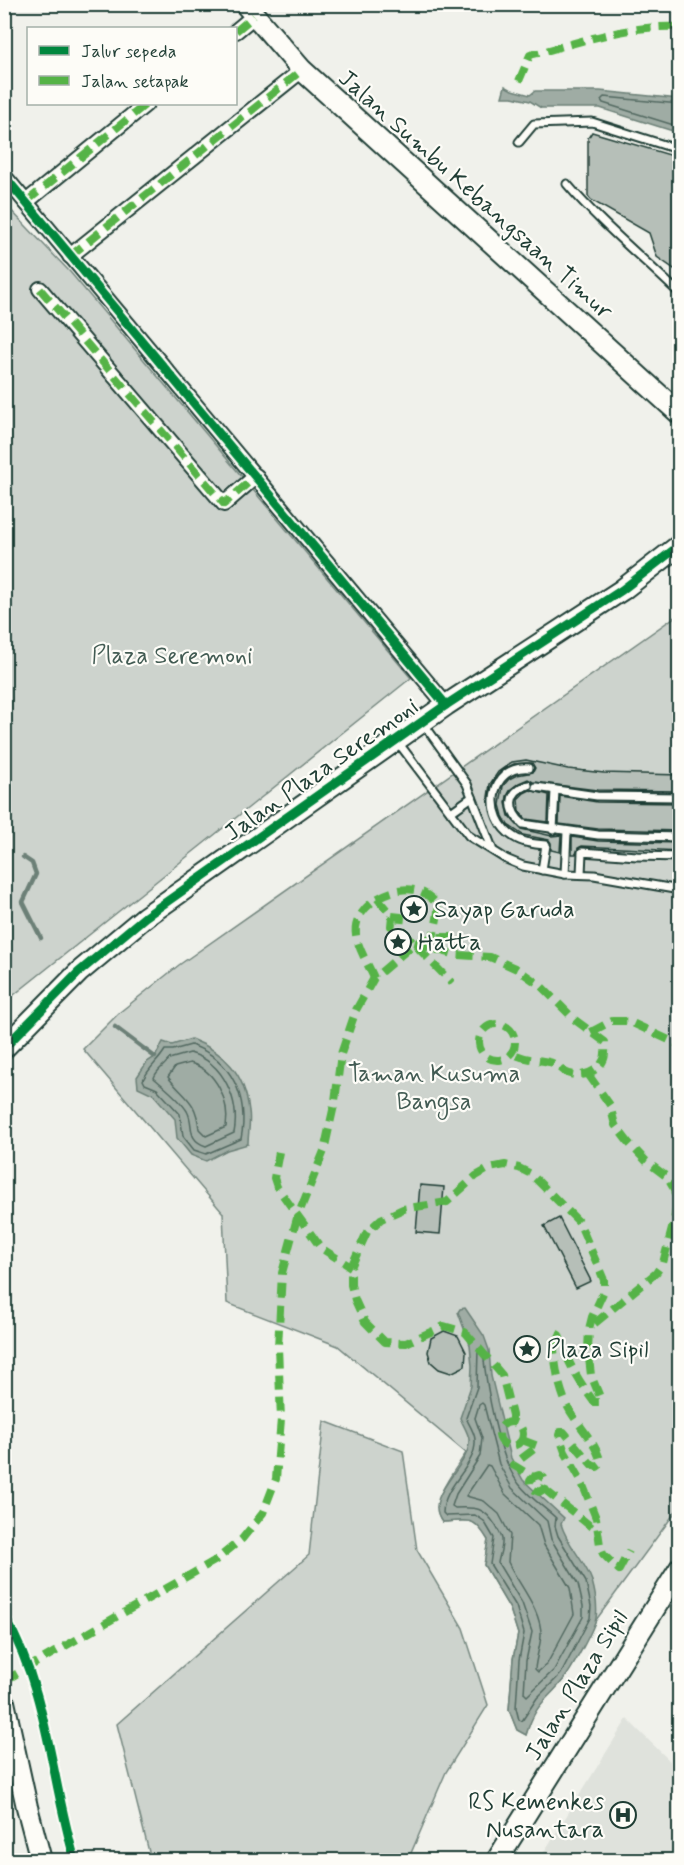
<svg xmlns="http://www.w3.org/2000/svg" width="684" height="1865" font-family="Mynerve,sans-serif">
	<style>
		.built { fill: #dfe2dc }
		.green { fill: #cdd3cd; stroke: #768880; stroke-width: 1.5 }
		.water { fill: #9faca4; stroke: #6c8077; stroke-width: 1.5 }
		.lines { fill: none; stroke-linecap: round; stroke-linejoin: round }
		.shore { stroke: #526961; stroke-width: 1.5 }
		.stream { stroke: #6c8077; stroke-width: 4.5 }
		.building { fill: #b6bfb8; stroke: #1f3d34; stroke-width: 1.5 }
		.lane-casing { stroke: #1f3d34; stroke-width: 11 }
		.street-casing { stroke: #1f3d34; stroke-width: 18 }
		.secondary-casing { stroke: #1f3d34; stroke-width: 24 }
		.lane { stroke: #fdfcf7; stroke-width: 7 }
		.street { stroke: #fdfcf7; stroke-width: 14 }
		.secondary { stroke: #fdfcf7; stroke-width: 20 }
		.quiet { stroke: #55b346; stroke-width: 8; stroke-dasharray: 15 8; stroke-linecap: butt }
		.cycleway-casing { stroke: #fdfcf7; stroke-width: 13 }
		.cycleway { stroke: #00873e; stroke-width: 9 }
		.labels { text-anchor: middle; stroke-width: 4.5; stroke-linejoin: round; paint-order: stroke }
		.street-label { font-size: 24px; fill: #1f3d34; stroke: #fdfcf7 }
		.park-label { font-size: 24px; fill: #425b53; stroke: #fdfcf7 }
		.poi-label { font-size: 24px; fill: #1f3d34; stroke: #fdfcf7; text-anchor: start }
	</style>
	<rect width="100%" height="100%" fill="#f0f1eb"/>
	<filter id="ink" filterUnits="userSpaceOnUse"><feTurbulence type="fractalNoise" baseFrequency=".0167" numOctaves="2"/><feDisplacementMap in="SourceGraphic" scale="12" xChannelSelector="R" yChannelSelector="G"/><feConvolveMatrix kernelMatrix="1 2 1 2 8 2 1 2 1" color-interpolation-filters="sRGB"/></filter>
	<g filter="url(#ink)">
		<path class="built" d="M627 1719 679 1770V1860H539Z"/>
		<g class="green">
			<path d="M5 204 70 272 411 678 5 1002Z"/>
			<path d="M679 614V1507L596 1620 565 1678 542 1701 532 1716 526 1735 517 1730 509 1710 513 1659 518 1634 510 1609 484 1565 488 1540C473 1515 469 1521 442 1522 427 1503 455 1470 466 1453L338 1346 227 1303 223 1213 83 1049 120 1012 179 965Z"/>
			<path d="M324 1421 403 1451 417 1550 463 1628 488 1705 446 1772 408 1860H151L117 1724 309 1555Z"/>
		</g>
		<g class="water">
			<path d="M505 86 512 90 530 95 535 91H600L679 99V133L600 108H541L530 101 512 97H502Z"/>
			<path d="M191 1039C225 1052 245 1074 249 1111 251 1121 248 1133 248 1144L227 1150 206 1161 191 1155 177 1138 175 1119 153 1094 138 1087 137 1077 147 1062 155 1057 163 1042 172 1045Z"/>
			<path d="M465 1308 484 1336 489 1350 491 1376 511 1458 523 1480 564 1518 561 1524C567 1545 585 1561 592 1581 595 1592 598 1606 596 1618 595 1627 571 1671 564 1679 545 1703 536 1702 526 1735L517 1730 509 1710 513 1659 518 1634 510 1609 484 1565 488 1540C473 1515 469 1521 442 1522 421 1495 471 1467 469 1440 469 1434 463 1425 460 1418L471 1386 472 1366 470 1345 458 1312 460 1309Z"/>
		</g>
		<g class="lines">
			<g class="shore">
				<path d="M680 104 604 97 601 100 603 103 680 127"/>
				<path d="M191 1045C232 1059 249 1098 241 1139L206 1154 194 1150 183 1136 180 1114 157 1089 145 1084 143 1080C149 1067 158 1062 165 1050H173Z"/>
				<path d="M190 1053C224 1062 240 1101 234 1133L206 1146C185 1139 195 1125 187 1111 179 1098 164 1087 154 1078 156 1070 165 1066 169 1059Z"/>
				<path d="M190 1063C216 1070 230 1101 226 1127L206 1136 199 1129C196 1099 185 1099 168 1077L175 1067Z"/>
				<path d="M478 1349H481L483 1351C486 1384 498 1459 519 1484 529 1497 544 1507 556 1518L555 1526 558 1536 586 1582 591 1606 590 1618 561 1674 537 1698 522 1721 519 1720 516 1708 519 1660 524 1633 516 1606 490 1564 494 1538 484 1521 475 1515 446 1516 443 1513C443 1485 477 1466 475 1440 475 1433 469 1424 466 1418L477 1387Z"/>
				<path d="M482 1403 484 1405 499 1464 512 1488 547 1521 551 1539 578 1584 583 1606V1617L554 1670 527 1696 524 1693 526 1661 532 1632 522 1603 498 1563C499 1556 503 1547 502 1539 501 1534 498 1530 496 1526 484 1507 476 1507 455 1508L452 1506 456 1494 480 1456 482 1438 475 1418 479 1405Z"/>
				<path d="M487 1465 490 1466 505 1494 538 1525 544 1545 570 1588 574 1614 547 1664 538 1672 535 1669C536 1658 540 1647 541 1636 542 1610 518 1584 508 1562L510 1535 499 1514 484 1501 466 1496Z"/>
			</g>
			<g class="stream">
				<path d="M23 857 32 863 36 874 23 902 41 938"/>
				<path d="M115 1027 155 1057"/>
			</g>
		</g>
		<g class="building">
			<path d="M592 132 680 158V273L657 257 649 233 591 200 588 196V138Z"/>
			<path d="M526 760 568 769 604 773 680 775V791L597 790 533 782 528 779 519 783 511 789 507 796 506 803 509 816 521 829 552 836 561 835 560 852 551 850V843L549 840 523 835 508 825 503 816 500 805 503 786 509 779 517 775 533 772 535 768 532 763 514 764 501 771 493 782 489 793V804L488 797 490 784 498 772 512 762Z"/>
			<path d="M530 790 549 795 548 822 526 819 519 811 518 799 524 793Z"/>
			<path d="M560 796 597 802 680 803V831L598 829 559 824Z"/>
			<path d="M572 837 598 841 680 843V851L582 846 578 848 576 854H572Z"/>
			<path d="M420 1185 444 1187 440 1234 416 1232Z"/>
			<path d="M559 1218 591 1281 576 1288 544 1226Z"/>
			<path d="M444 1331 458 1336 466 1352 465 1366 451 1373 439 1369 431 1362 428 1352 431 1338Z"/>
		</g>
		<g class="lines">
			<defs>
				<g id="lane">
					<path d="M519 142 534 124 592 122 680 150"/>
					<path d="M567 184C601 224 642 257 680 294"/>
					<path d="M423 723 467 784 492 848"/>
					<path d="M397 741 469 836 506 859 523 866 565 874 594 875 680 890"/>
					<path d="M529 768C488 765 483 818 514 837 523 843 535 844 546 845L542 870"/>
					<path d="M528 785C506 792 508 811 523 824L598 835 680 837"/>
					<path d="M536 787 597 796 680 797"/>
					<path d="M451 812 472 797"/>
					<path d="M553 830 555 790"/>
					<path d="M565 874 567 832"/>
					<path d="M581 874 582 852 637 856 680 857"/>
				</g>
				<g id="street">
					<path d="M236 31 254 16"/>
					<path d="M4 176 446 705"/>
					<path d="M26 202 146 104"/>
					<path d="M70 256 302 70"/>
					<path d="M40 289 224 504 256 476"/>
				</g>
				<g id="secondary">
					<path d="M245 4 302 70 680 414"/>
					<path d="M4 1048 79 972 145 917 446 705 622 590 680 545"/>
					<path d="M4 1702 27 1807 41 1860"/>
					<path d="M497 1860 680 1568"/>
				</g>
			</defs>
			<use href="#lane" class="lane-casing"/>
			<use href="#street" class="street-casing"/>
			<use href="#secondary" class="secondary-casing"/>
			<use href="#lane" class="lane"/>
			<use href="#street" class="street"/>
			<use href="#secondary" class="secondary"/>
			<g class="quiet">
				<path d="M236 31 254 16"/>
				<path d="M519 81 530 55C578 43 629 24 680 27"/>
				<path d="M26 202 146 104"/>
				<path d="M70 256 302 70"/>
				<path d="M40 289 224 504 256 476"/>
				<path d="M377 898 392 916 391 926 400 927"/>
				<path d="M392 916 401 917 400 927 414 944 452 983"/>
				<path d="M414 944 457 955 490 957 517 969 540 985 575 1020 605 1042C605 1048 606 1056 603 1061 596 1074 578 1079 565 1072 559 1069 556 1063 549 1062 535 1059 525 1060 512 1053"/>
				<path d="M374 978C369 966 358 948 356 935 351 905 401 877 427 895 432 899 437 902 438 909 438 917 435 928 433 937"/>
				<circle cx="497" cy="1042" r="18"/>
				<path d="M591 1032 612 1021H628L680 1045"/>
				<path d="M588 1074 610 1105 615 1125 628 1142 646 1161 667 1177 674 1189 677 1204 674 1221 663 1263 656 1273 589 1328"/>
				<path d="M279 1152 274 1178 277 1187 321 1248 351 1267"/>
				<circle cx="511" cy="1434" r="12"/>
				<path d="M512 1422V1415L502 1375 465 1332 444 1326 406 1343 385 1342 365 1322 355 1300 351 1285V1267L367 1232 381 1219 403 1209 447 1202 476 1176 490 1168 505 1165 519 1168 531 1174 579 1222 604 1280V1291L592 1317 589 1329 588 1350 591 1375 600 1397V1402H594C578 1380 566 1360 559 1335L555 1333 553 1335C554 1357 557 1383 566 1403 575 1424 597 1441 601 1464L597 1467 592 1465 564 1432H560L559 1435 565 1452 580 1478 596 1518 600 1545 603 1554 619 1570 629 1551"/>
				<path d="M522 1440 538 1446 513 1465 533 1477 539 1475 544 1478 546 1484 544 1489 539 1492C533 1490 530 1488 530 1481L533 1477"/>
				<path d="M544 1489 599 1533"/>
				<path d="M4 1681 216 1560 242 1539 263 1513 276 1479 281 1419 278 1347 282 1273 297 1218 324 1151 335 1101 341 1054 356 1010 374 978 414 944 433 937H465"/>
			</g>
			<defs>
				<g id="cycleway">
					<path d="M4 176 446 705"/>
					<path d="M4 1048 79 972 145 917 446 705 622 590 680 545"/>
					<path d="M4 1615C49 1694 50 1776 75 1860"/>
				</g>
			</defs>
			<use href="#cycleway" class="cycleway-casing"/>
			<use href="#cycleway" class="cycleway"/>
		</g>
	</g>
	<defs>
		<symbol id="sight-ring" viewBox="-11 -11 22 22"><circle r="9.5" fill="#fdfcf7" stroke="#1f3d34" stroke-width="1.5"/><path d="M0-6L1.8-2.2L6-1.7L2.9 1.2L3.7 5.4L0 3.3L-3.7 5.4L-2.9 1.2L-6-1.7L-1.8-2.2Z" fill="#1f3d34"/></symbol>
		<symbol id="hospital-ring" viewBox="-11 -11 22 22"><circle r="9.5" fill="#fdfcf7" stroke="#1f3d34" stroke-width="1.5"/><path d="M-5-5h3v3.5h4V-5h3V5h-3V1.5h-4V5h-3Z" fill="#1f3d34"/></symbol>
	</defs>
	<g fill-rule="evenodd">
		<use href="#sight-ring" x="399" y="894" width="30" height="30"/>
		<use href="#sight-ring" x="383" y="927" width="30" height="30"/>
		<use href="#sight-ring" x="512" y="1334" width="30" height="30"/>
		<use href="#hospital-ring" x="608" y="1800" width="30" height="30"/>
	</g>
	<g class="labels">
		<g class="street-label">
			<text transform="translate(476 194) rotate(42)" y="8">Jalan Sumbu Kebangsaan Timur</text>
			<text transform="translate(321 769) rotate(-35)" y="8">Jalan Plaza Seremoni</text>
			<text transform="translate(576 1685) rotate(-58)" y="8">Jalan Plaza Sipil</text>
		</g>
		<g class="park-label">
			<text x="172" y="663">Plaza Seremoni</text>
			<text x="434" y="1081">Taman Kusuma<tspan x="434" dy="28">Bangsa</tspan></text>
		</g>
		<g class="poi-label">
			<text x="434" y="917">Sayap Garuda</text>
			<text x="418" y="950">Hatta</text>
			<text x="546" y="1357">Plaza Sipil</text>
			<text x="604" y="1809" text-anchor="end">RS Kemenkes<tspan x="604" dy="28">Nusantara</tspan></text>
		</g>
	</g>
	<rect width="684" height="1865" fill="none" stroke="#fdfcf7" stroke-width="24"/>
	<rect x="12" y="12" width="660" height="1841" fill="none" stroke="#1f3d34" stroke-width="2" filter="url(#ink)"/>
	<rect x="27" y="27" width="210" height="78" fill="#fdfcf7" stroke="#a4b0a9" stroke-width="1.5"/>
	<rect x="39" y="46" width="30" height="9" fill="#00873e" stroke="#a4b0a9" stroke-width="1.5"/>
	<text x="81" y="57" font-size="18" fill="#1f3d34">Jalur sepeda</text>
	<rect x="39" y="76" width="30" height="9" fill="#55b346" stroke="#a4b0a9" stroke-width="1.5"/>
	<text x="81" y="87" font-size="18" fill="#1f3d34">Jalan setapak</text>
</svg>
